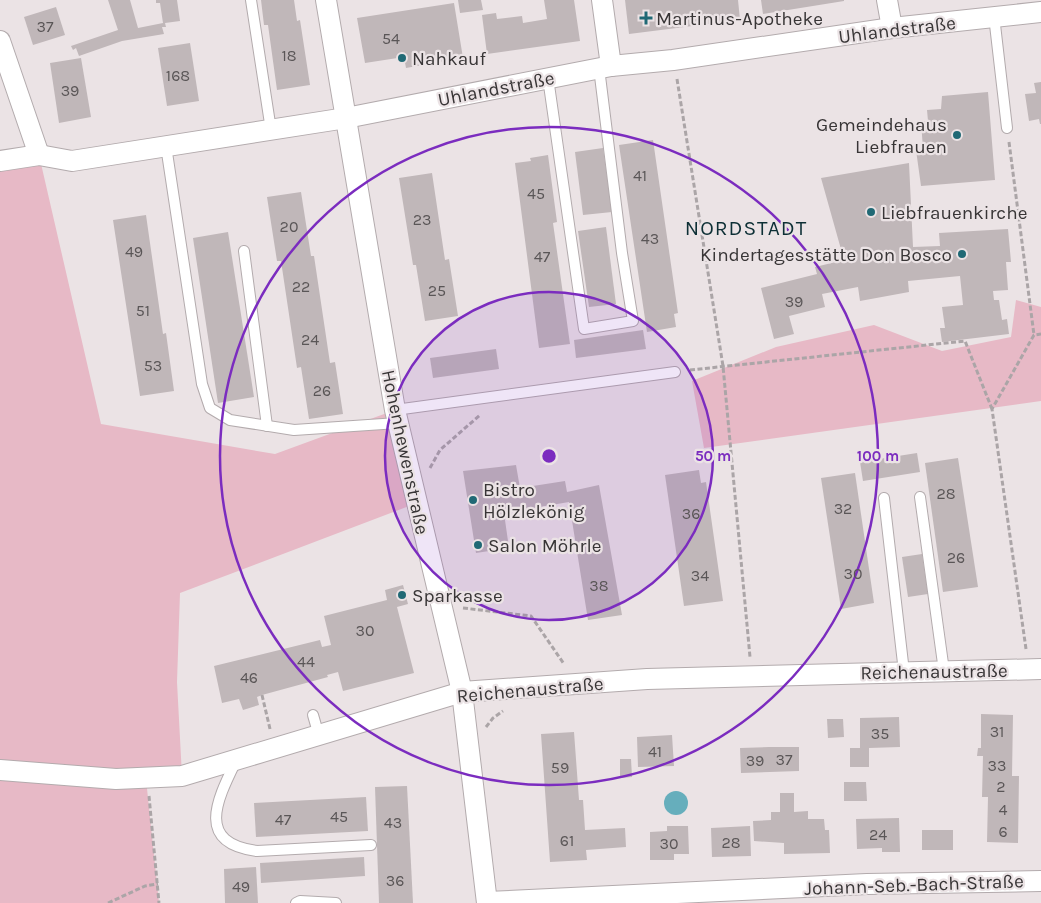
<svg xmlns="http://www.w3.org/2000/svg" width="1041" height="903" font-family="Karla,sans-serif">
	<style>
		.green { fill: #e7b9c6 }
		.water { fill: #66aebc }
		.building { fill: #c0b7b9 }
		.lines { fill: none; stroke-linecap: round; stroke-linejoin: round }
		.lane-casing { stroke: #b3abad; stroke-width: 12 }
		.street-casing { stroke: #b3abad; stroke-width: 22 }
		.path { stroke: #aba5a7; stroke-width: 3; stroke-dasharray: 5 2.5; stroke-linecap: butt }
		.lane { stroke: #fff; stroke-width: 10 }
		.street { stroke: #fff; stroke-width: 20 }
		.ring { fill: none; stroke: #7b2cbf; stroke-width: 2.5 }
		.poi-dot { fill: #206975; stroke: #ebe3e5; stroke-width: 2 }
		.labels { text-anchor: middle; stroke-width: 4.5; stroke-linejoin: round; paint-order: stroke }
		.number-label { font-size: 16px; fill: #5a5657 }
		.poi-label { font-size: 19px; fill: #383536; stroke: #ebe3e5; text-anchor: start }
		.street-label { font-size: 19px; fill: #383536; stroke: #ebe3e5 }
		.quarter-label { font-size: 21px; letter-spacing: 1px; fill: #0d2f35; stroke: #ebe3e5 }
		.centre { fill: #7b2cbf; stroke: #ebe3e5; stroke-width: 2.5 }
		.ring-label { font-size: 15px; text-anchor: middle; font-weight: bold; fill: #7b2cbf; stroke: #ebe3e5; stroke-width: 4.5; stroke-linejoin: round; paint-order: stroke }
	</style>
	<rect width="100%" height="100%" fill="#ebe3e5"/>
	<g class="green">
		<path d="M39 155 101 424 275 454 395 410 417 503 180 593 177 682 182 776 146 779 159 903H0V161Z"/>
		<path d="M1016 300 1041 307V401L704 448 692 381 776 347 874 325 942 351 1011 337Z"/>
	</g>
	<circle class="water" cx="676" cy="803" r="12"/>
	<g class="building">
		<path d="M108 0H130L138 28 163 23 160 3H156V0H177L180 21 165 23 166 27H162L164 34 122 41 79 56 76 48 73 50 71 46 118 30Z"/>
		<path d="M261 0H294L297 21 300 20 310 85 277 90 268 25H264Z"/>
		<path d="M458 0H481L483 10 460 13Z"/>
		<path d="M544 0H574L580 41 487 54 482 15 496 13 497 19 522 16 523 23 547 19Z"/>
		<path d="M625 0H738L740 20 629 34Z"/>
		<path d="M761 0H844V1L763 14Z"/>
		<path d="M454 3 463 58 406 68 404 57 365 63 357 18Z"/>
		<path d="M56 7 65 35 33 45 24 17Z"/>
		<path d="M190 43 199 101 167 106 158 48Z"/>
		<path d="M81 58 91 117 59 123 50 63Z"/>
		<path d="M1041 82V124H1040L1039 119 1029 121 1025 94 1036 93 1034 83Z"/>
		<path d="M988 92 995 180 921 186 916 150 923 149 921 121H928L927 110 941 109 942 96Z"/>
		<path d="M653 140 678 313 674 314 676 327 647 332 619 145Z"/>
		<path d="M603 148 612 212 583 215 575 152Z"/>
		<path d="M548 155 557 222 553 223 570 344 539 348 515 163 531 161 530 158Z"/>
		<path d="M909 163 913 247 940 246 939 233 1008 229 1011 262H1006L1008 290 993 291 994 300H999L1002 320 1007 319 1009 334 942 342 940 328H945L942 307 963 305 960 276 908 281 909 292 860 301 858 287 822 294 825 307 789 316 794 334 774 339 761 288 817 274 815 267 844 260 821 178Z"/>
		<path d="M432 173 445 260 449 259 458 316 425 321 416 265H413L399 178Z"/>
		<path d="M301 192 311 256H314L330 363 335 362 343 414 309 419 301 367 297 368 281 261H277L267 197Z"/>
		<path d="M146 215 163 334 166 333 174 391 140 396 113 220Z"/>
		<path d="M606 227 616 304 589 307 578 231Z"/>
		<path d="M228 232 254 397 218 403 193 238Z"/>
		<path d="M643 330 646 349 576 358 574 340Z"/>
		<path d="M496 349 499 369 433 378 430 358Z"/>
		<path d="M917 453 920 472 863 481 860 462Z"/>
		<path d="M958 458 978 587 943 592 925 463Z"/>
		<path d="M516 465 520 488 565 481 567 492 599 485 622 615 588 620 569 502 504 513 509 548 476 553 463 471Z"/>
		<path d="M699 470 701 483 706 482 723 601 684 606 665 475Z"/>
		<path d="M855 473 874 603 841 609 821 478Z"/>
		<path d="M922 554 928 594 908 597 902 557Z"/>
		<path d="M403 585 408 604 397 607 414 673 343 691 338 672 327 675 328 677 262 695 257 697 259 705 243 710 239 699 222 703 214 666 320 640 322 647 331 645 324 616 387 600 385 590Z"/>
		<path d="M981 714 1013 715 1012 776H1019L1018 843 987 842 988 797H982L983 756H977L978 748H981Z"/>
		<path d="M899 717 900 747 869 748V767H850V748H860V718Z"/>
		<path d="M827 719H843L844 737 828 738Z"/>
		<path d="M574 732 579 800H583L585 830 625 828 626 847 586 850 587 860 550 862 541 734Z"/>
		<path d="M672 735 674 766 638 767 637 737Z"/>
		<path d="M769 747H799V771L741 773 740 748Z"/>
		<path d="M620 759H631L632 777 620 778Z"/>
		<path d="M844 782H866L867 801H844Z"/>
		<path d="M407 786 413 903H379L375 787Z"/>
		<path d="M780 793H794V812L808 811V819H824L825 830H829L830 853 784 854V843L754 841 753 821 771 820V812H780Z"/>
		<path d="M366 797 368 831 256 837 254 803Z"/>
		<path d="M899 818 900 852H882V848L857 849 856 819Z"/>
		<path d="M667 826H688L689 854H674V860H650V832L667 831Z"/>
		<path d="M750 826 751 856 712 857 711 828Z"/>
		<rect x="922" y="830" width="31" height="20"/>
		<path d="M364 857 365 876 261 883 260 863Z"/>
		<path d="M256 867 258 903H225L224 869Z"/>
	</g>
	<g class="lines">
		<defs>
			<g id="lane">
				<path d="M251 0 271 130"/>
				<path d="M994 16 1007 128"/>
				<path d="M548 78 584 329 633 321 622 253 599 68"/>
				<path d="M166 146 202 384 210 408 230 420 294 430 398 423"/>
				<path d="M244 251 267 426"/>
				<path d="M395 410 675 372"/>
				<path d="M920 497 944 671"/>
				<path d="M884 498 904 672"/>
				<path d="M313 715 319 736"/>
				<path d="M236 761C217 800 195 843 257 851L371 845"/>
				<path d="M296 903 300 901 336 903"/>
			</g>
			<g id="street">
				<path d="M326 0 395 410 462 692 487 903"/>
				<path d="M602 0 611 66"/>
				<path d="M887 0 892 28"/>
				<path d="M0 41 39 155"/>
				<path d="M0 161 39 155 72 161 346 118 611 66 673 60 892 28 1041 12"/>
				<path d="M0 770 116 779 182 776 462 692 647 679 1041 669"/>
				<path d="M487 902 867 884 1041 881"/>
			</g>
		</defs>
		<use href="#lane" class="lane-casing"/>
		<use href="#street" class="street-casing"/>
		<g class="path">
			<path d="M677 79 723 366 750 657"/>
			<path d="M1009 142 1034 335"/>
			<path d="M690 370 965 341 992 409"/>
			<path d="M430 468 440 450 480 415"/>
			<path d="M463 608 531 616 564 664"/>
			<path d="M1026 649 992 409 1034 335 1041 334"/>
			<path d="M262 695 270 729"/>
			<path d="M486 727 493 718 503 711"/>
			<path d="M149 796 159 903"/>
			<path d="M108 903 145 886 158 884"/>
		</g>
		<use href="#lane" class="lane"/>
		<use href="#street" class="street"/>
	</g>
	<circle cx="549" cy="456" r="164" fill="#7b2cbf" fill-opacity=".12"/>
	<g class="ring">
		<circle cx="549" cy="456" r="164"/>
		<circle cx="549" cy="456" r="329"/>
	</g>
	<g class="poi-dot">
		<path d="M643.5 10.5h5v5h5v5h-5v5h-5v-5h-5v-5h5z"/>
		<circle cx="402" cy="58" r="5"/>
		<circle cx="957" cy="135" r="5"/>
		<circle cx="871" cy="212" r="5"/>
		<circle cx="962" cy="254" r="5"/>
		<circle cx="473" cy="500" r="5"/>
		<circle cx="478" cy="545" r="5"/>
		<circle cx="402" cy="595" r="5"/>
	</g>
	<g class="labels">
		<g class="number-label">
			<text x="45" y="32">37</text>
			<text x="391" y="44">54</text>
			<text x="289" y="61">18</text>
			<text x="178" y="81">168</text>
			<text x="70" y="96">39</text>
			<text x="640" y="181">41</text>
			<text x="536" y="199">45</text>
			<text x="422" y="225">23</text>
			<text x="289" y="232">20</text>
			<text x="650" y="244">43</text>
			<text x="134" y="257">49</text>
			<text x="542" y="262">47</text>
			<text x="301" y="292">22</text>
			<text x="437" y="296">25</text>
			<text x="794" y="307">39</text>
			<text x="143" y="316">51</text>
			<text x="310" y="345">24</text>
			<text x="153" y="371">53</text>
			<text x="322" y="396">26</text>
			<text x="946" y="499">28</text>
			<text x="843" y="514">32</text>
			<text x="691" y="519">36</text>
			<text x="956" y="563">26</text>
			<text x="853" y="579">30</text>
			<text x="700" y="581">34</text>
			<text x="599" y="591">38</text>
			<text x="365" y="636">30</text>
			<text x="306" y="667">44</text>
			<text x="249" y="683">46</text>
			<text x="997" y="737">31</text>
			<text x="880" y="739">35</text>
			<text x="655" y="757">41</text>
			<text x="784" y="765">37</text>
			<text x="755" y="766">39</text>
			<text x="997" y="771">33</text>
			<text x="560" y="773">59</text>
			<text x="1001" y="792">2</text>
			<text x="1003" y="815">4</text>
			<text x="339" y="822">45</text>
			<text x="283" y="825">47</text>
			<text x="393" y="828">43</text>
			<text x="1003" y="837">6</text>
			<text x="878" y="840">24</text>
			<text x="567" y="846">61</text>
			<text x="731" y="848">28</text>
			<text x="669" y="849">30</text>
			<text x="395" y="886">36</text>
			<text x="241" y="892">49</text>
		</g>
		<g class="poi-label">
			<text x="656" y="25">Martinus-Apotheke</text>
			<text x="412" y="65">Nahkauf</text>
			<text x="947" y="131" text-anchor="end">Gemeindehaus<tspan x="947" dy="22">Liebfrauen</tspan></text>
			<text x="881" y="219">Liebfrauenkirche</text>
			<text x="952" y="261" text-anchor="end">Kindertagesstätte Don Bosco</text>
			<text x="483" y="496">Bistro<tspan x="483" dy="22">Hölzlekönig</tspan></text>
			<text x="488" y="552">Salon Möhrle</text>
			<text x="412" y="602">Sparkasse</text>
		</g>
		<g class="street-label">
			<text transform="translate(897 29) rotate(-7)" y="7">Uhlandstraße</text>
			<text transform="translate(496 88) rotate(-11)" y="7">Uhlandstraße</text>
			<text transform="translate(406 452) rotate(78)" y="7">Hohenhewenstraße</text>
			<text transform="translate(934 671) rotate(-1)" y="7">Reichenaustraße</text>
			<text transform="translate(530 689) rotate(-5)" y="7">Reichenaustraße</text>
			<text transform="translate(914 884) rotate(-2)" y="7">Johann-Seb.-Bach-Straße</text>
		</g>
		<g class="quarter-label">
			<text x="746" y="235">NORDSTADT</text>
		</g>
	</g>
	<circle cx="549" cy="456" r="8" class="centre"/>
	<g class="ring-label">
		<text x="713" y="461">50 m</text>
		<text x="878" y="461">100 m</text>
	</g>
</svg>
